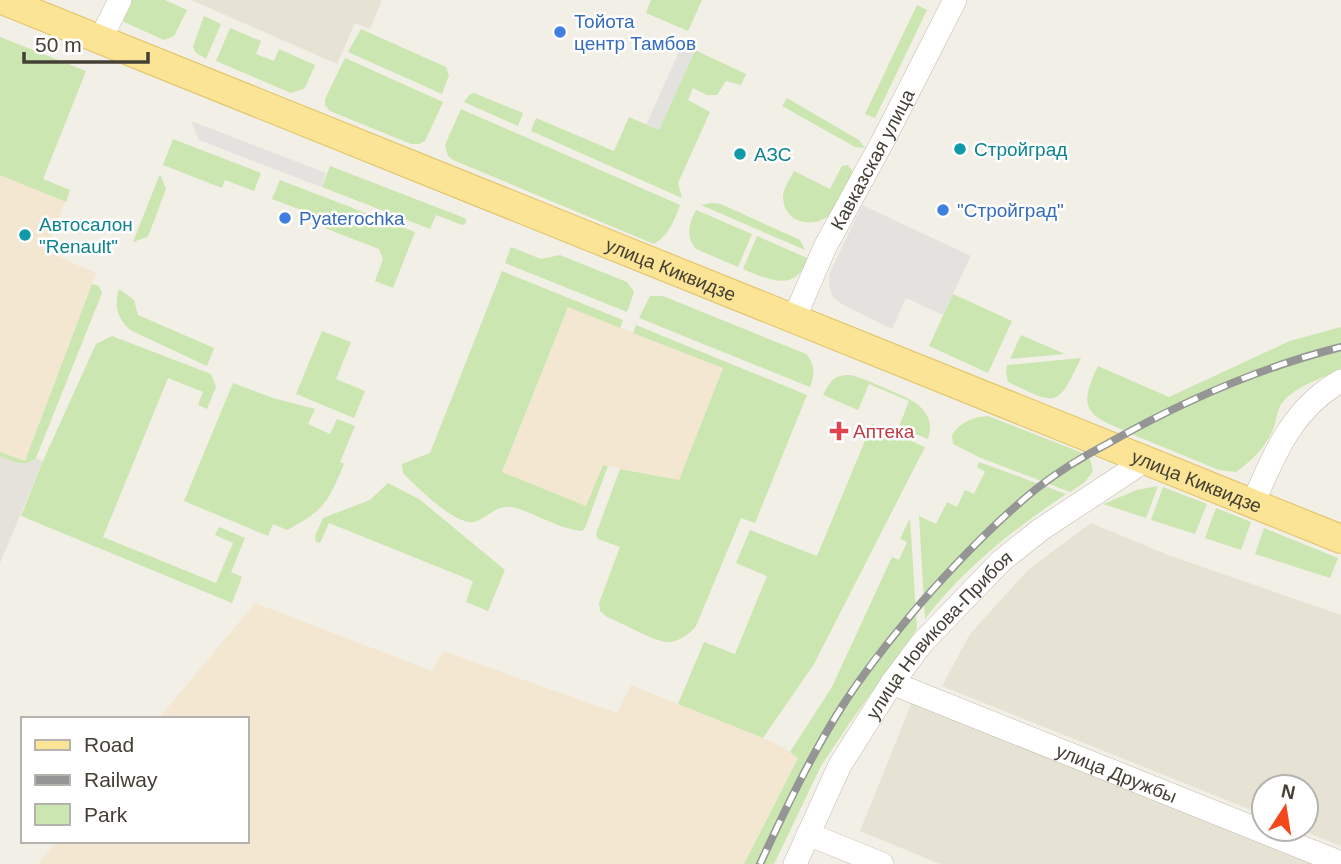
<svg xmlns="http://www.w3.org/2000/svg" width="1341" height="864" font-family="Helvetica,sans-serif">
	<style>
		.residential { fill: #e6e2d4 }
		.commercial { fill: #f4e7d1 }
		.industrial { fill: #e5e1db }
		.green { fill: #cbe6b0 }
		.parking { fill: #e3e2de }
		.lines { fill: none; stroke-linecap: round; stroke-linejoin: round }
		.minor-casing { stroke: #c1baac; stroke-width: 24 }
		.major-casing { stroke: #e0c266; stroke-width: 30 }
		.minor { stroke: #fff; stroke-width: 23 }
		.major { stroke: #fbe496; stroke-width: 28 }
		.rail-casing { stroke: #959595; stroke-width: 8 }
		.rail { stroke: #fff; stroke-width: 5; stroke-dasharray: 16; stroke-linecap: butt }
		.shop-dot { fill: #3f7fe0; stroke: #fff; stroke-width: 2.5 }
		.culture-dot { fill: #0f9aa8; stroke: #fff; stroke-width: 2.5 }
		.health-dot { fill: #e0444e; stroke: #fff; stroke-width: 2.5 }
		.labels { text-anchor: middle; stroke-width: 5; stroke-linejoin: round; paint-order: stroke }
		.shop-label { font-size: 19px; fill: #366cbe; stroke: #fff; text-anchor: start }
		.culture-label { font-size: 19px; fill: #0d838f; stroke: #fff; text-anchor: start }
		.street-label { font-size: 19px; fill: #454035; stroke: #fff }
		.health-label { font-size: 19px; fill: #be3a42; stroke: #fff; text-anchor: start }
	</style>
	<rect width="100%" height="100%" fill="#f2efe6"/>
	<g class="residential">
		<path d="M191 0H382L370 29 355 23 337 64Z"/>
		<path d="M1091 523 1168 555 1341 615V846L1298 829H1306V787H1264V815L942 686 970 634 1029 569Z"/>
		<path d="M912 702 1315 864H940L860 831Z"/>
	</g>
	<g class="commercial">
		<path d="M0 37 86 71 43 179 70 190 46 251 96 273 25 461 0 452Z"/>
		<path d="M568 307 723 367 679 481 603 465 586 506 502 473Z"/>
		<path d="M255 603 432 671 443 651 617 713 631 685 775 743 798 757 744 864H38L57 841H247V719H158Z"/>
	</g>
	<path class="industrial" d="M0 456 19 464 36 458 43 461 0 563Z"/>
	<g class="green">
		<path d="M128 0H165L187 10 174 36 164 40 124 22 122 16Z"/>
		<path d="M651 0H702L688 31 646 13Z"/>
		<path d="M917 5 927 10 875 118 865 114Z"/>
		<path d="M204 16 221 24 206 59 195 52 193 46Z"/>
		<path d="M230 28 261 41 256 54 274 61 279 49 315 65 305 88 291 93 216 61Z"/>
		<path d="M361 29 446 67 449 75 442 94 348 52Z"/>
		<path d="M0 37 86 71 43 179 70 190 66 202 0 175Z"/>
		<path d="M695 50 746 74 741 85 726 81 717 95H707L693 88 688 100 710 112 678 183 682 198 531 131 536 118 614 151 629 117 659 130Z"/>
		<path d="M345 58 443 102 425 141 419 144H411L330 111 325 105V99Z"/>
		<path d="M474 93 523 113 518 126 464 102 470 94Z"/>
		<path d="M787 98 859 140 865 148 855 147 782 106Z"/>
		<path d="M461 109 680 205C674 221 669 235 654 244L453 160 448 156 445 145Z"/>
		<path d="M173 139 261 173 254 191 225 180 222 188 163 165Z"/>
		<path d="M848 165 853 172 832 213C815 230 783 224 783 196 784 187 790 179 794 171L830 189 842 166Z"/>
		<path d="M330 166 462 217 466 219V223L462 225 436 215 430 229 322 187Z"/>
		<path d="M160 174 166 189 149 234 147 237 133 242Z"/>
		<path d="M280 180 415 232 393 288 375 281 383 259 379 249 322 227 325 219 272 199Z"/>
		<path d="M711 203 721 204 800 240 805 250 701 205Z"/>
		<path d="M696 210 752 234 738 267 696 249C685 236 689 223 696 210Z"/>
		<path d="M757 236 807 258C797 294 766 279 743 269Z"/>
		<path d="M511 247 541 259 560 255 627 282 634 292 627 312 505 263Z"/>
		<path d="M502 271 623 320 620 328 568 307 502 472 586 506 603 465 608 466 585 528 582 531C559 529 537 514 516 508 498 503 491 515 477 521 459 530 416 486 403 473L402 464 430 453Z"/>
		<path d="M92 284 99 286 102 293 36 458C23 468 14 462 0 456V452L25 461Z"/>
		<path d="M119 289 134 300 138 315 214 348 207 366 130 330C117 317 114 306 119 289Z"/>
		<path d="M953 294 1012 321 988 373 929 346Z"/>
		<path d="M650 296H663L806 354C815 365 815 374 810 387L639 318Z"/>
		<path d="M636 325 807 395 755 523 741 518 696 626C690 634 677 643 666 642 654 641 620 622 607 617L600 611 599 603 620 547 598 539 596 534 620 469 679 480 723 368 633 333Z"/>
		<path d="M1341 327V345C1266 363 1192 393 1126 431 1085 415 1078 407 1098 366L1169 397 1290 341Z"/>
		<path d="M322 331 351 342 336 379 365 391 354 418 296 394Z"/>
		<path d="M1021 335 1065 354 1010 359Z"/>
		<path d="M112 336 211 374 216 387 207 409 198 405 203 392 168 378 103 537 216 583 233 543 215 535 219 527 245 538 231 572 242 577 232 603 21 516 43 461 96 344Z"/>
		<path d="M1341 350V370C1322 378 1292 387 1280 406 1277 412 1276 420 1274 427 1268 445 1251 462 1236 472L1219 470 1129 433C1196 396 1267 369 1341 350Z"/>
		<path d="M1081 358C1057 408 1058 406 1008 382L1006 372 1007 365Z"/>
		<path d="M850 375C863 378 875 384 887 389 910 399 938 409 928 439L899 427 909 401 869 384 858 410 823 395C830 381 834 375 850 375Z"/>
		<path d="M233 383 273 398 315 409 308 424 330 434 337 419 355 426 340 462 344 464C328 502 325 510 287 530L273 524 268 536 184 501Z"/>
		<path d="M988 416 1080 452 1090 459 1093 471 1085 482 1070 492 981 458 953 444 952 435C960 422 973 417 988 416Z"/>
		<path d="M872 424 925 447 814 664 763 738 678 704 704 642 735 654 767 576 736 563 750 530 817 556Z"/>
		<path d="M979 462 1066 494C1014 529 963 569 925 619L919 516 936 524 947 502 957 507 965 490 974 494 985 472 977 467Z"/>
		<path d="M388 483 419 499 505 570 488 611 466 602 473 581 329 523 320 543 316 542 315 536 323 518 370 500Z"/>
		<path d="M1158 486 1146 518 1103 504 1137 490Z"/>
		<path d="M1163 487 1207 504 1195 534 1151 520Z"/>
		<path d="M1216 508 1251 522 1241 550 1205 538Z"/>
		<path d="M910 518 917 629 851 721 821 766 774 864H744L798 758 790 752 832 687 892 557 899 560 907 542 900 539Z"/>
		<path d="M1264 528 1338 558 1330 578 1255 554Z"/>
	</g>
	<g class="parking">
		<path d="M682 45 695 50 659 130 646 125Z"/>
		<path d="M191 121 326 173 321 187 199 140Z"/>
		<path d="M862 205 971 256 943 315 906 298 892 329 842 304 833 297 829 286V275Z"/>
	</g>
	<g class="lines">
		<defs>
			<g id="minor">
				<path d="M100 40 120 0"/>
				<path id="s1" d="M794 319 825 247 884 139 955 0"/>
				<path d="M1253 503C1274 455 1292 408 1341 381"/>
				<path id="s2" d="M892 683 1341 863"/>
				<path d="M808 834 882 864"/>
				<path id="s3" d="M795 864 840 765 892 683 922 643 1001 561 1040 530 1146 460"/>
			</g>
			<g id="major">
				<path id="s4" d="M2 0 1341 539"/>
			</g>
		</defs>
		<use href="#minor" class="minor-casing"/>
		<use href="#major" class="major-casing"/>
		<use href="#minor" class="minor"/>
		<use href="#major" class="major"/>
		<defs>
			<path id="rail" d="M760 864C785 810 811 755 843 705 866 669 893 636 920 604 956 563 993 524 1036 489 1059 471 1082 457 1107 444 1181 402 1258 368 1341 347"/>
		</defs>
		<use href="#rail" class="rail-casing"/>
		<use href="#rail" class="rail"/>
	</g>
	<g class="shop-dot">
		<circle cx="560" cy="32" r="7"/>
		<circle cx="943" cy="210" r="7"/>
		<circle cx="285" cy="218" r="7"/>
	</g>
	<g class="culture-dot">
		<circle cx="960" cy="149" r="7"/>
		<circle cx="740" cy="154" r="7"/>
		<circle cx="25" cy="235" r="7"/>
	</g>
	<path class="health-dot" d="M835.5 420.5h7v7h7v7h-7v7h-7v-7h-7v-7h7z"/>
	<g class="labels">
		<g class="shop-label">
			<text x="574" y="28">Тойота<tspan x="574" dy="22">центр Тамбов</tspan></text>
			<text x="957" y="217">"Стройград"</text>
			<text x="299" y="225">Pyaterochka</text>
		</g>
		<g class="culture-label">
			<text x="974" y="156">Стройград</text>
			<text x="754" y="161">АЗС</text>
			<text x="39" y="231">Автосалон<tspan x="39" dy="22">"Renault"</tspan></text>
		</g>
		<g class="street-label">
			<text dy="7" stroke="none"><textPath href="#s1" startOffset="178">Кавказская улица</textPath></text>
			<text dy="7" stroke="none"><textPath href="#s4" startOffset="721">улица Киквидзе</textPath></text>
			<text dy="7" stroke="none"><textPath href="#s4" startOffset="1288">улица Киквидзе</textPath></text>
			<text dy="7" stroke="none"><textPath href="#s3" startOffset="273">улица Новикова-Прибоя</textPath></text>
			<text dy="7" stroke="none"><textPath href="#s2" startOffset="242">улица Дружбы</textPath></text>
		</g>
		<g class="health-label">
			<text x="853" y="438">Аптека</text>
		</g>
	</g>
	<rect x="21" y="717" width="228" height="126" fill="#ffffff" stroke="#b5b3ae" stroke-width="2"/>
	<rect x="35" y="740" width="35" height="10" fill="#fbe496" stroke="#b5b3ae" stroke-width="2"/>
	<text x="84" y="752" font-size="21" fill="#454035">Road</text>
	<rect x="35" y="775" width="35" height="10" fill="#959595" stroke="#b5b3ae" stroke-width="2"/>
	<text x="84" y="787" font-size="21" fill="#454035">Railway</text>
	<rect x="35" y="804" width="35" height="21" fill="#cbe6b0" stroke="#b5b3ae" stroke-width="2"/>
	<text x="84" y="822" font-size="21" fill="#454035">Park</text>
	<g transform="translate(1285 808) rotate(12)"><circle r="33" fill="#ffffff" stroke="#b5b3ae" stroke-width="2"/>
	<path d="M0-5L12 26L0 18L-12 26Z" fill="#f4481c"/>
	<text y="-10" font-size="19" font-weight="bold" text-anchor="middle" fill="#454035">N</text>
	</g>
	<path d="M24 52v10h124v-10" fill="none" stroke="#454035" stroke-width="3.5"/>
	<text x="35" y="52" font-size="21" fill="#454035" stroke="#ffffff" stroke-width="5" paint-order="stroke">50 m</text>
</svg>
